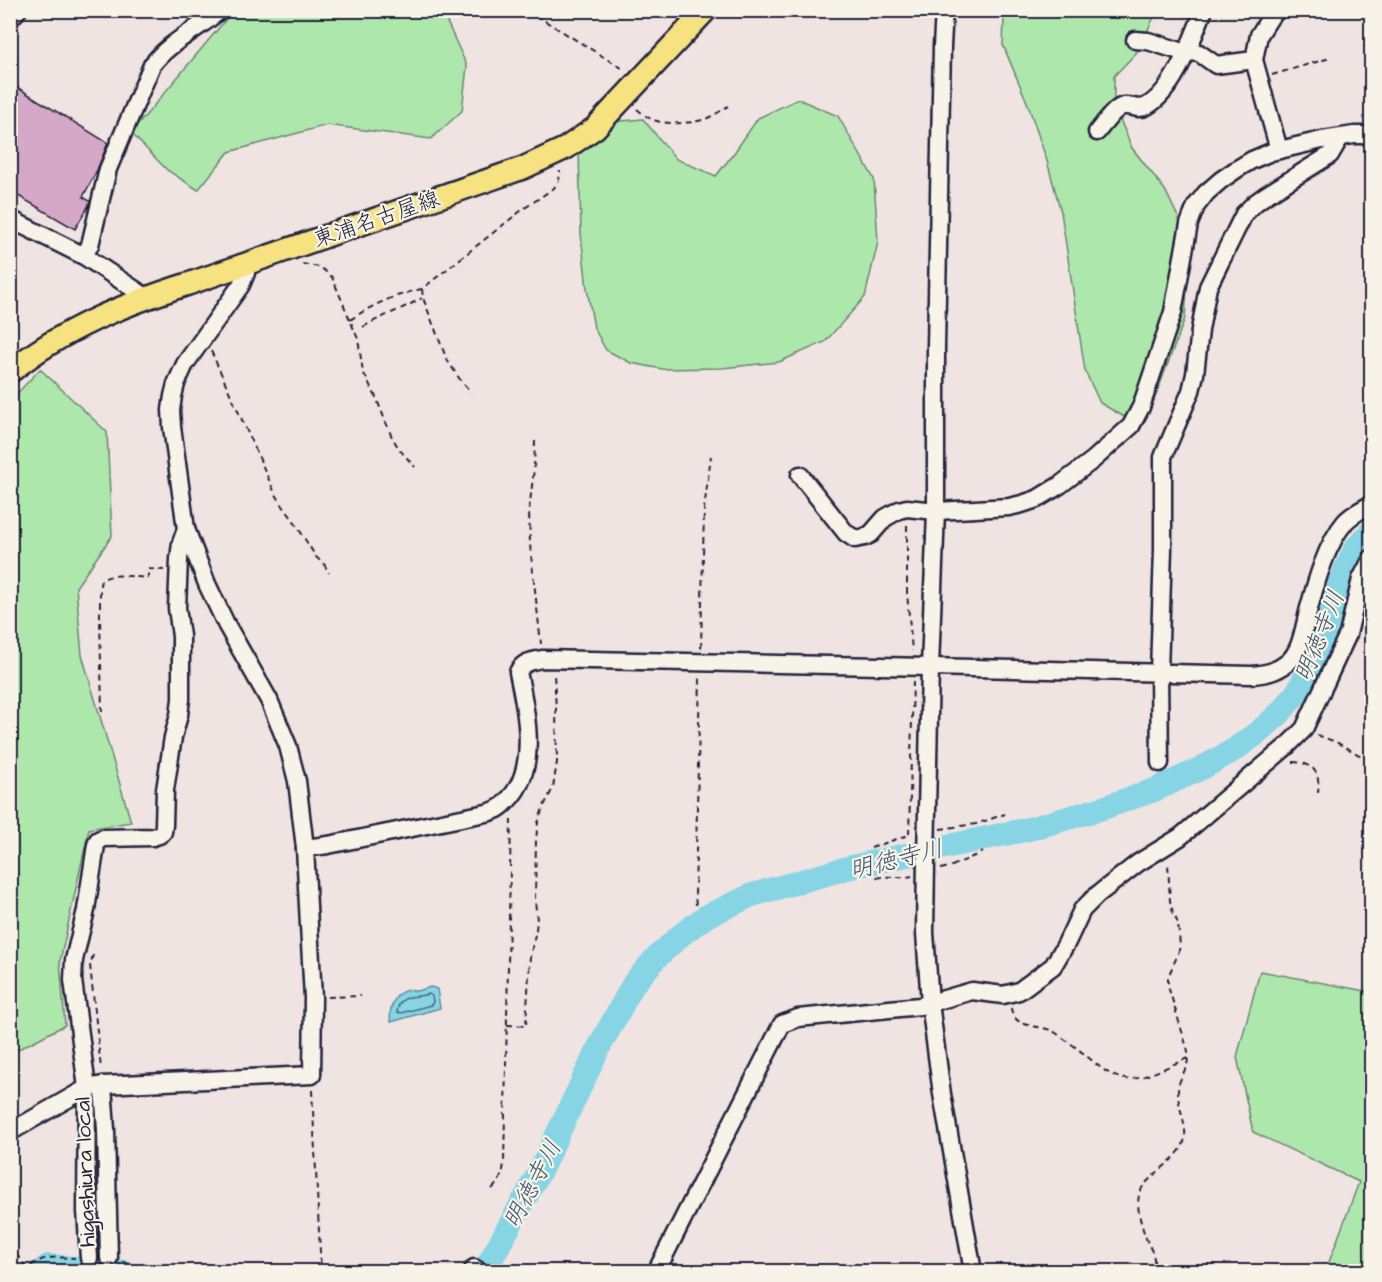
<svg xmlns="http://www.w3.org/2000/svg" width="1382" height="1282" font-family="'Architects Daughter','Klee One',sans-serif">
	<style>
		.green { fill: #aee7ab; stroke: #688473; stroke-width: 1.5 }
		.water { fill: #87d4e5; stroke: #5f8da1; stroke-width: 1.5 }
		.lines { fill: none; stroke-linecap: round; stroke-linejoin: round }
		.shore { stroke: #4a697f; stroke-width: 1.5 }
		.river { stroke: #87d4e5; stroke-width: 24 }
		.building { fill: #d6a8c8; stroke: #22223b; stroke-width: 1.5 }
		.minor-casing { stroke: #22223b; stroke-width: 21 }
		.major-casing { stroke: #22223b; stroke-width: 26 }
		.path { stroke: #22223b; stroke-width: 2; stroke-dasharray: 6 4.5; stroke-linecap: butt }
		.minor { stroke: #f7f3e8; stroke-width: 16 }
		.major { stroke: #f7e281; stroke-width: 21 }
		.labels { text-anchor: middle; stroke-width: 4.5; stroke-linejoin: round; paint-order: stroke }
		.street-label { font-size: 22px; fill: #22223b; stroke: #f7f3e8 }
		.water-label { font-size: 24px; font-style: italic; fill: #40576e; stroke: #f7f3e8 }
	</style>
	<rect width="100%" height="100%" fill="#f0e4e2"/>
	<filter id="ink" filterUnits="userSpaceOnUse"><feTurbulence type="fractalNoise" baseFrequency=".0167" numOctaves="2"/><feDisplacementMap in="SourceGraphic" scale="12" xChannelSelector="R" yChannelSelector="G"/><feConvolveMatrix kernelMatrix="1 2 1 2 8 2 1 2 1" color-interpolation-filters="sRGB"/></filter>
	<g filter="url(#ink)">
		<g class="green">
			<path d="M233 11H442L467 66 462 111 431 139 327 125 229 152 198 190 167 170 131 133Z"/>
			<path d="M1006 11H1157L1137 52 1114 76V105L1132 148 1165 190 1190 242 1185 318 1150 411 1133 422 1100 403 1085 371 1061 212 1047 161 1027 102 1003 45 1004 18Z"/>
			<path d="M798 99 838 116 874 179 878 242 865 297 825 342 779 362 722 368 662 369 631 363 606 350 594 328 587 289 581 234 579 150 611 122 643 119 676 159 716 176 734 153 758 118Z"/>
			<path d="M40 369 107 432 112 536 76 587 82 655 131 822 89 829 60 961 65 1025 11 1053 10 401Z"/>
			<path d="M1260 971 1371 992V1271L1326 1270 1359 1182 1253 1132 1237 1057Z"/>
		</g>
		<path class="water" d="M431 987 437 989 440 1008 391 1022C388 1010 394 993 407 990 410 990 414 991 417 991 422 990 427 988 431 987Z"/>
		<g class="lines">
			<path class="shore" d="M429 994 432 996 433 1002 431 1005 401 1013 397 1012C399 993 416 998 429 994Z"/>
			<g class="river">
				<path d="M40 1272 48 1266 125 1272"/>
				<path d="M484 1272 541 1169 598 1049 634 983 655 959 681 935 705 917 752 895 851 867 1029 829 1103 808 1157 789 1202 768 1234 750 1260 731 1280 713 1298 691 1321 645 1334 599 1345 571 1356 548 1372 531"/>
			</g>
		</g>
		<path class="building" d="M10 83 108 143 97 170 83 197 90 201 88 207 75 229 10 191Z"/>
		<g class="lines">
			<defs>
				<g id="minor">
					<path d="M944 10 942 46 936 346V511L930 667 926 860 925 933 930 1003 942 1094 973 1272"/>
					<path d="M1278 10 1271 16 1259 35 1254 60 1279 150"/>
					<path d="M10 19 18 10"/>
					<path d="M1135 40 1148 41 1180 51 1199 53 1216 65 1254 60"/>
					<path d="M1097 132C1103 125 1115 107 1124 106 1133 105 1138 111 1147 106 1175 90 1192 39 1204 10"/>
					<path d="M10 219 84 256 146 297"/>
					<path d="M84 256 90 245 108 169 152 65C170 41 198 30 220 10"/>
					<path d="M800 475 846 533 855 539 865 537 871 534 885 518 899 510 907 508 936 511 975 509 1009 507 1022 504 1037 499 1060 485 1093 460 1131 426 1141 407 1173 312 1189 224 1196 206 1206 193 1221 180 1237 169 1252 160 1271 152 1322 140 1354 135H1372"/>
					<path d="M1160 763 1159 672 1163 549V457L1191 391 1195 374 1200 330 1208 287 1244 214 1255 203 1266 195 1330 155 1340 138"/>
					<path d="M305 848 328 845 486 813C490 812 495 811 499 808 503 806 506 802 509 799 539 768 526 709 518 672 523 662 531 661 542 659L930 667 1252 675C1265 674 1276 672 1287 663 1302 651 1304 626 1309 608 1316 582 1327 543 1345 522 1352 514 1363 509 1372 504"/>
					<path d="M103 1085 106 1130 109 1258"/>
					<path d="M10 1132 87 1088 103 1085 312 1075 313 998 309 925 305 848 297 781 288 746 269 700 226 624 207 584 186 529 172 427 171 410 173 396 176 384 185 364 241 285 246 273 244 264"/>
					<path d="M89 1258 86 1211 87 1088 73 980 74 960 86 910 96 845 98 840 103 838 153 837 159 835 163 832 164 825 165 790 173 737 179 715 181 699V636L177 608 179 559 181 543 186 529"/>
					<path d="M472 1272 474 1268 481 1272"/>
					<path d="M656 1272 782 1024 798 1018 920 1006 972 991 1003 995 1019 991 1053 966 1066 944 1082 910 1097 895 1138 863 1180 837 1287 746 1304 729 1348 634 1361 579 1372 558"/>
				</g>
				<path id="major" d="M10 372C62 329 125 304 188 284L523 168 566 148 595 128 706 10"/>
			</defs>
			<use href="#minor" class="minor-casing"/>
			<use href="#major" class="major-casing"/>
			<g class="path">
				<path d="M527 10 625 70"/>
				<path d="M1369 10 1372 12"/>
				<path d="M1272 75 1330 58"/>
				<path d="M637 109C643 114 649 119 657 121 669 125 696 123 708 118 715 115 722 110 728 106"/>
				<path d="M302 264 320 267 332 277 358 339 363 372 375 395 391 435 399 449 415 467"/>
				<path d="M422 289 423 298 447 360 461 381 471 392"/>
				<path d="M350 320C373 304 395 295 422 289L522 210 554 188 559 180 560 171"/>
				<path d="M363 327C382 316 403 309 422 298"/>
				<path d="M211 351 274 491 283 506 292 518 316 557 324 564 329 573"/>
				<path d="M535 441 534 469 529 511 530 545 541 644"/>
				<path d="M907 525V592L912 651"/>
				<path d="M701 648 704 509 711 456"/>
				<path d="M102 712 100 617V585L101 580C114 572 134 577 148 578V569L164 570"/>
				<path d="M1317 735 1336 742 1372 762"/>
				<path d="M1293 762C1315 763 1320 773 1318 793"/>
				<path d="M940 829 976 824 1005 814"/>
				<path d="M909 834 913 681"/>
				<path d="M871 848 908 835"/>
				<path d="M941 869 952 866 983 852"/>
				<path d="M876 878C888 875 900 879 912 876"/>
				<path d="M696 905 695 896 700 677"/>
				<path d="M93 955 90 965 101 1069"/>
				<path d="M328 997 361 996"/>
				<path d="M1011 1008C1014 1031 1042 1023 1056 1033 1064 1039 1072 1044 1079 1050 1093 1060 1107 1077 1126 1079 1141 1081 1173 1064 1188 1058V1051L1168 986V977L1178 954 1180 946 1178 923 1173 913 1170 901 1168 863"/>
				<path d="M507 1025 526 1026 530 957 536 930 537 920 535 900 536 839 538 823 543 808 553 788 557 762 556 709 554 674"/>
				<path d="M312 1090 321 1272"/>
				<path d="M492 1189C501 1180 503 1174 504 1162L511 820"/>
				<path d="M10 1246 27 1268"/>
				<path d="M123 1262 153 1272"/>
				<path d="M22 1272C44 1255 49 1257 75 1258"/>
				<path d="M1151 1272C1152 1270 1154 1265 1154 1263 1155 1255 1150 1248 1147 1241 1142 1227 1136 1210 1139 1195 1142 1179 1173 1164 1182 1147 1191 1130 1178 1111 1178 1093 1177 1079 1188 1070 1188 1058"/>
			</g>
			<use href="#minor" class="minor"/>
			<use href="#major" class="major"/>
		</g>
	</g>
	<g class="labels">
		<g class="street-label">
			<text transform="translate(376 218) rotate(-19)" y="8">東浦名古屋線</text>
			<text transform="translate(84 1172) rotate(-92)" y="8">higashiura local</text>
		</g>
		<g class="water-label">
			<text transform="translate(1319 636) rotate(-68)" y="8">明徳寺川</text>
			<text transform="translate(896 859) rotate(-14)" y="8">明徳寺川</text>
			<text transform="translate(532 1184) rotate(-62)" y="8">明徳寺川</text>
		</g>
	</g>
	<rect width="1382" height="1282" fill="none" stroke="#f7f3e8" stroke-width="36"/>
	<rect x="18" y="18" width="1346" height="1246" fill="none" stroke="#22223b" stroke-width="2" filter="url(#ink)"/>
</svg>
